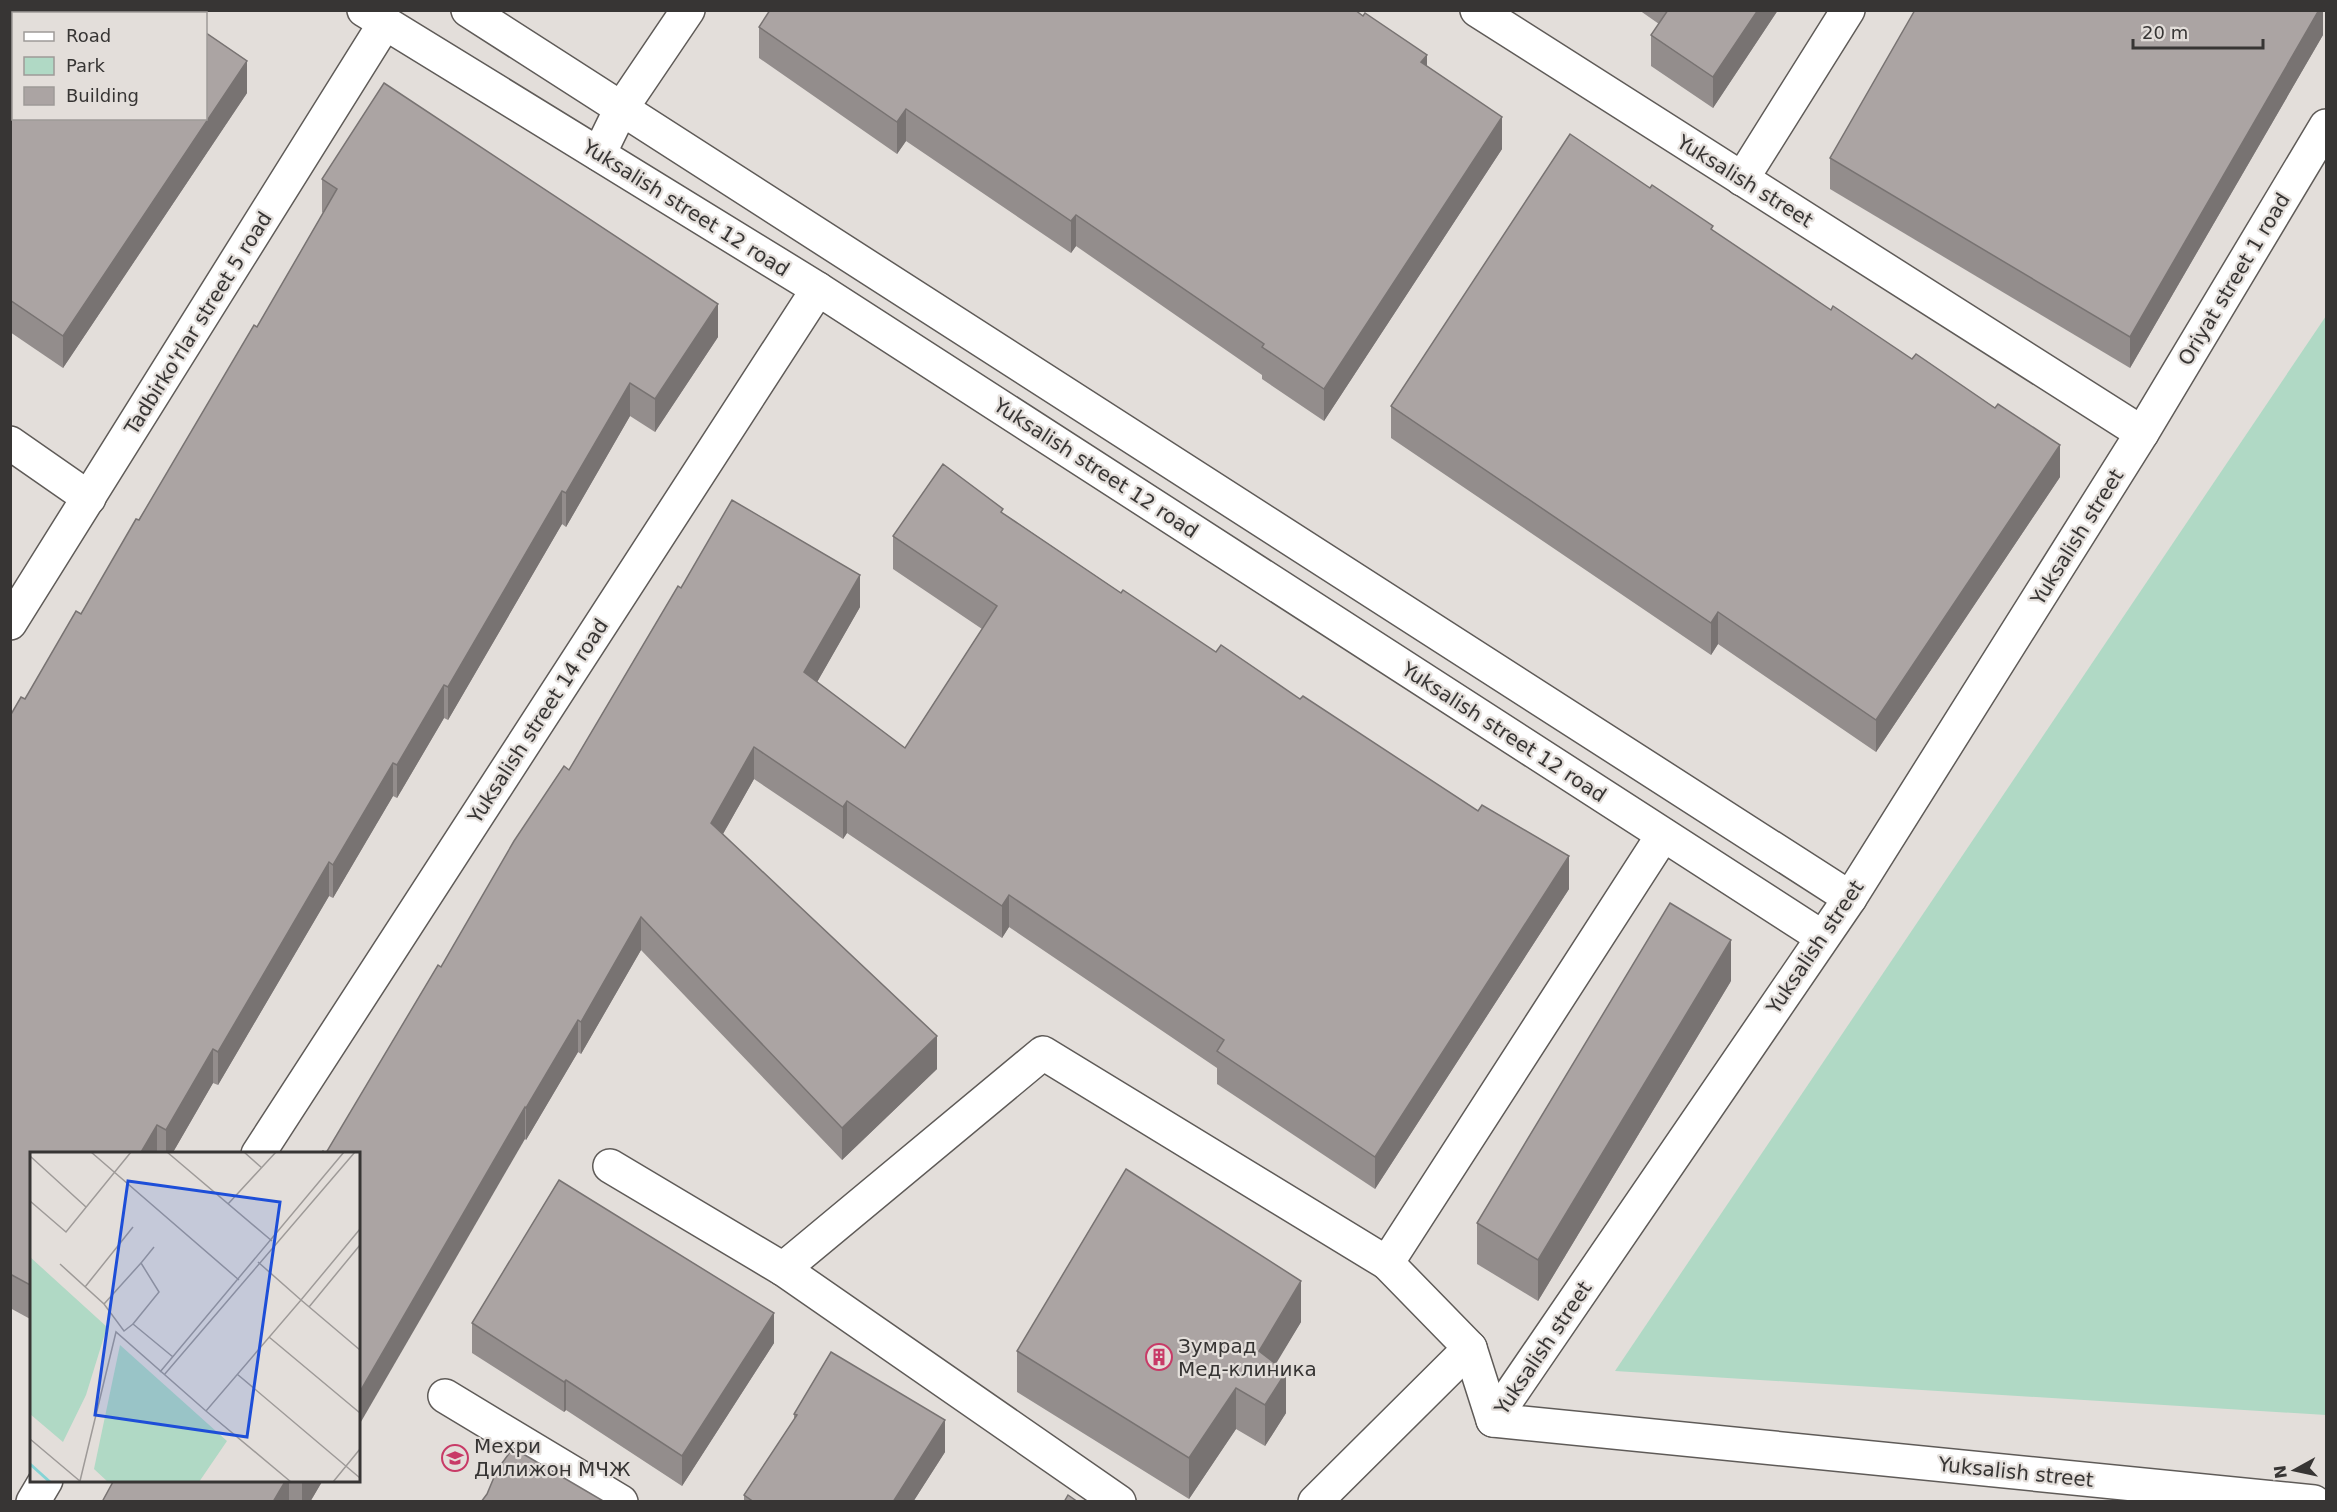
<svg xmlns="http://www.w3.org/2000/svg" width="2337" height="1512" font-family="'DejaVu Sans',sans-serif">
	<style>
		.green { fill: #b0d9c5 }
		.lines { fill: none; stroke-linecap: round; stroke-linejoin: round }
		.minor-casing { stroke: #5f5b58; stroke-width: 36 }
		.minor { stroke: #fff; stroke-width: 33 }
		.wall { fill: #938d8c }
		.shaded-wall { fill: #787372 }
		.building { fill: #aba4a3; stroke: #787372; stroke-width: 1.5 }
		.labels { text-anchor: middle; stroke-width: 4.5; stroke-linejoin: round; paint-order: stroke }
		.street-label { font-size: 20px; fill: #373534; stroke: #e3deda }
		.poi-label { font-size: 20px; fill: #373534; stroke: #e3deda; text-anchor: start }
		.inset-river { fill: none; stroke: #84d4d5; stroke-width: 3 }
		.inset-road { fill: none; stroke: #9e9a98; stroke-width: 1.5 }
		.view { fill: #1d4ed8; fill-opacity: 0.15; stroke: #1d4ed8; stroke-width: 3 }
		.inset-edge { fill: none; stroke: #373534; stroke-width: 3 }
	</style>
	<rect width="100%" height="100%" fill="#e3deda"/>
	<path class="green" d="M2326 316V1415L1615 1371Z"/>
	<g class="lines">
		<defs>
			<g id="minor">
				<path d="M364 10 818 289 1822 937"/>
				<path d="M468 10 1850 898"/>
				<path d="M1477 10 2142 433 1850 898 1493 1420 2314 1502"/>
				<path d="M599 154 621 109 688 10"/>
				<path d="M1742 179 1848 10"/>
				<path d="M2142 433 2326 126"/>
				<path d="M10 443 89 498"/>
				<path d="M10 623 385 23"/>
				<path d="M258 1154 818 289"/>
				<path d="M610 1166 783 1269 1043 1053 1387 1263 1663 835"/>
				<path d="M783 1269 1119 1502"/>
				<path d="M1470 1348 1493 1420"/>
				<path d="M445 1396 621 1502"/>
				<path d="M33 1502 46 1480"/>
				<path d="M1315 1502 1470 1348 1387 1263"/>
			</g>
		</defs>
		<use href="#minor" class="minor-casing"/>
		<use href="#minor" class="minor"/>
	</g>
	<g class="wall">
		<path d="M10 10 247 93 63 368 10 332Z"/>
		<path d="M1639 10H1778L1713 108 1651 66V35L1659 24Z"/>
		<path d="M2323 10V35L2130 368 1830 189V158Z"/>
		<path d="M759 27 1427 66 1502 149 1324 421 1262 379V375L1076 246 1071 253 906 141 897 154 759 58Z"/>
		<path d="M322 179 718 337 655 432 630 416 566 527 562 524 448 720 444 718 397 798 393 796 333 898 329 896 218 1085 213 1083 172 1154H32V1320L10 1308V716L25 699 81 614 257 327 323 213 322 212Z"/>
		<path d="M1713 231 2060 477 1876 752 1718 644 1711 655 1391 438V406Z"/>
		<path d="M1003 513 1121 593 1569 889 1375 1189 1217 1084V1068L1009 927 1002 938 847 833 843 839 754 779 723 834 937 1069 842 1160 641 950 581 1054 578 1052 526 1140 525 1139 358 1154 326 1153 441 967 569 770 681 588 860 607 817 682 905 748 982 629 893 569V536Z"/>
		<path d="M1731 981 1538 1301 1477 1264V1223Z"/>
		<path d="M1301 1322 1275 1364 1286 1413 1265 1446 1236 1429 1189 1499 1017 1392V1351Z"/>
		<path d="M472 1323 774 1343 682 1486 566 1410 564 1412 472 1353Z"/>
		<path d="M794 1414 945 1452 913 1502H744V1495L794 1420Z"/>
		<path d="M114 1480H323L310 1502H102Z"/>
	</g>
	<g class="shaded-wall">
		<path d="M1758 10H1778L1713 108V77Z"/>
		<path d="M2319 10H2323V35L2130 368V337Z"/>
		<path d="M1427 55V86L1421 62Z"/>
		<path d="M247 61V93L63 368V336Z"/>
		<path d="M906 109V141L897 154V122Z"/>
		<path d="M1502 117V149L1324 421V389Z"/>
		<path d="M1076 215V246L1071 253V221Z"/>
		<path d="M718 304V337L655 432V399Z"/>
		<path d="M630 383V416L566 527V493Z"/>
		<path d="M2060 445V477L1876 752V720Z"/>
		<path d="M562 491V524L448 720V687Z"/>
		<path d="M860 575V607L804 705V672Z"/>
		<path d="M1718 612V644L1711 655V623Z"/>
		<path d="M444 685V718L397 798V765Z"/>
		<path d="M754 747V779L711 855V823Z"/>
		<path d="M393 763V796L333 898V865Z"/>
		<path d="M847 801V833L843 839V807Z"/>
		<path d="M1569 856V889L1375 1189V1157Z"/>
		<path d="M329 862V896L218 1085V1052Z"/>
		<path d="M1009 895V927L1002 938V906Z"/>
		<path d="M641 917V950L581 1054V1022Z"/>
		<path d="M1731 940V981L1538 1301V1260Z"/>
		<path d="M578 1020V1052L526 1140V1108Z"/>
		<path d="M937 1036V1069L842 1160V1128Z"/>
		<path d="M213 1049V1083L172 1154H166V1130Z"/>
		<path d="M525 1107V1139L358 1427V1395Z"/>
		<path d="M157 1125V1154H140Z"/>
		<path d="M1301 1281V1322L1259 1392V1351Z"/>
		<path d="M774 1313V1343L682 1486V1456Z"/>
		<path d="M1286 1372V1413L1265 1446V1405Z"/>
		<path d="M566 1380V1410L564 1412V1382Z"/>
		<path d="M1236 1388V1429L1189 1499V1458Z"/>
		<path d="M945 1420V1452L913 1502H893Z"/>
		<path d="M286 1480H289V1502H273Z"/>
		<path d="M304 1480H323L310 1502H302V1483Z"/>
	</g>
	<g class="building">
		<path d="M10 10H165L169 14H14V118H206V33L247 61 63 336 10 300Z"/>
		<path d="M770 10H1355L1363 16 1365 13 1427 55 1421 62 1502 117 1324 389 1262 347 1264 344 1076 215 1071 221 906 109 897 122 759 27Z"/>
		<path d="M1668 10H1758L1713 77 1651 35Z"/>
		<path d="M1915 10H2319L2130 337 1830 158Z"/>
		<path d="M384 83 718 304 655 399 630 383 566 493 562 491 448 687 444 685 397 765 393 763 333 865 329 862 218 1052 213 1049 166 1130 157 1125 140 1154H32V1286L10 1274V716L21 697 25 699 76 611 81 614 136 519 139 520 254 325 257 327 337 189 322 179Z"/>
		<path d="M1570 134 1650 188 1652 185 1713 226 1711 229 1831 310 1833 306 1912 359 1916 354 1995 408 1998 404 2060 445 1876 720 1718 612 1711 623 1391 406Z"/>
		<path d="M943 464 1003 509 1001 512 1121 593 1123 590 1216 652 1221 645 1300 699 1303 696 1478 811 1482 805 1569 856 1375 1157 1217 1051 1224 1040 1009 895 1002 906 847 801 843 807 754 747 711 823 937 1036 842 1128 641 917 581 1022 578 1020 526 1108 525 1107 358 1395V1154H321L323 1151 326 1153 438 965 441 967 514 841 564 766 569 770 678 586 681 588 732 500 860 575 804 672 905 748 997 606 893 536Z"/>
		<path d="M1670 903 1731 940 1538 1260 1477 1223Z"/>
		<path d="M1126 1169 1301 1281 1259 1351 1286 1372 1265 1405 1236 1388 1189 1458 1017 1351Z"/>
		<path d="M559 1180 774 1313 682 1456 566 1380 564 1382 472 1323Z"/>
		<path d="M831 1352 945 1420 893 1502H754L744 1495 797 1415 794 1414Z"/>
		<path d="M513 1448 605 1502H481L487 1494 497 1470Z"/>
		<path d="M114 1480H286L273 1502H102Z"/>
		<path d="M1068 1495 1078 1502H1064Z"/>
	</g>
	<defs>
		<symbol id="building-ring" viewBox="-11 -11 22 22"><circle r="9.5" fill="#e3deda" stroke="#c83a67" stroke-width="1.5"/><path d="M-4-6H4V6H1V3H-1V6H-4ZM-2.5-4.3h1.7v1.8h-1.7ZM.8-4.3h1.7v1.8H.8ZM-2.5-1h1.7V.8h-1.7ZM.8-1h1.7V.8H.8Z" fill="#c83a67"/></symbol>
		<symbol id="school-ring" viewBox="-11 -11 22 22"><circle r="9.5" fill="#e3deda" stroke="#c83a67" stroke-width="1.5"/><path d="M0-5L7-2L0 1L-7-2ZM-4 1L0 2.5L4 1V4Q0 6-4 4Z" fill="#c83a67"/></symbol>
	</defs>
	<g fill-rule="evenodd">
		<use href="#building-ring" x="1144" y="1342" width="30" height="30"/>
		<use href="#school-ring" x="440" y="1443" width="30" height="30"/>
	</g>
	<g class="labels">
		<g class="street-label">
			<text transform="translate(1745 181) rotate(32)" y="7">Yuksalish street</text>
			<text transform="translate(686 208) rotate(32)" y="7">Yuksalish street 12 road</text>
			<text transform="translate(2234 279) rotate(-59)" y="7">Oriyat street 1 road</text>
			<text transform="translate(198 323) rotate(-58)" y="7">Tadbirko'rlar street 5 road</text>
			<text transform="translate(1096 468) rotate(33)" y="7">Yuksalish street 12 road</text>
			<text transform="translate(2077 537) rotate(-58)" y="7">Yuksalish street</text>
			<text transform="translate(538 721) rotate(-57)" y="7">Yuksalish street 14 road</text>
			<text transform="translate(1504 732) rotate(33)" y="7">Yuksalish street 12 road</text>
			<text transform="translate(1815 947) rotate(-56)" y="7">Yuksalish street</text>
			<text transform="translate(1543 1348) rotate(-56)" y="7">Yuksalish street</text>
			<text transform="translate(2016 1472) rotate(6)" y="7">Yuksalish street</text>
		</g>
		<g class="poi-label">
			<text x="1178" y="1353">Зумрад<tspan x="1178" dy="23">Мед-клиника</tspan></text>
			<text x="474" y="1453">Мехри<tspan x="474" dy="23">Дилижон МЧЖ</tspan></text>
		</g>
	</g>
	<g transform="translate(30 1152)">
		<rect width="330" height="330" fill="#e3deda"/>
		<path d="M0 105 77 175 56 243 33 290 0 262ZM90 193 197 289 169 330H78L64 317Z" fill="#b0d9c5"/>
		<path class="inset-river" d="M0 312 20 330"/>
		<path class="inset-road" d="M61 0 209 128M137 0 242 89M214 0 232 16M0 4 56 55M0 49 36 80 101 0M198 52 246 0M124 95 111 111 129 140 103 172 143 205M228 110 271 148 330 77M30 112 74 152 94 179 103 172M55 135 103 75M74 152 111 111M279 155 330 93M239 185 330 261M130 220 314 0M207 222 330 326M134 223 325 0M176 259 261 330M0 287 51 330M50 329 86 180 176 259 271 148 330 198M303 330 330 297"/>
		<path class="view" d="M98 29 250 50 217 285 65 263Z"/>
		<rect width="330" height="330" class="inset-edge"/>
	</g>
	<rect width="2337" height="1512" fill="none" stroke="#373534" stroke-width="24"/>
	<rect x="12" y="12" width="195" height="108" fill="#e3deda" stroke="#9e9a98" stroke-width="1.5"/>
	<rect x="24" y="32" width="30" height="9" fill="#ffffff" stroke="#9e9a98" stroke-width="1.5"/>
	<text x="66" y="42" font-size="18" fill="#373534">Road</text>
	<rect x="24" y="57" width="30" height="18" fill="#b0d9c5" stroke="#9e9a98" stroke-width="1.5"/>
	<text x="66" y="72" font-size="18" fill="#373534">Park</text>
	<rect x="24" y="87" width="30" height="18" fill="#aba4a3" stroke="#9e9a98" stroke-width="1.5"/>
	<text x="66" y="102" font-size="18" fill="#373534">Building</text>
	<g transform="translate(2295 1470) rotate(262)" stroke="#e3deda" stroke-width="4.5" paint-order="stroke">
	<path d="M0-4.5L10 22L0 15L-10 22Z" fill="#373534"/>
	<text y="-9" font-size="16" font-weight="bold" text-anchor="middle" fill="#373534">N</text>
	</g>
	<path d="M2133 39v9h130v-9" fill="none" stroke="#373534" stroke-width="3"/>
	<text x="2142" y="39" font-size="18" fill="#373534" stroke="#e3deda" stroke-width="4.5" paint-order="stroke">20 m</text>
</svg>
